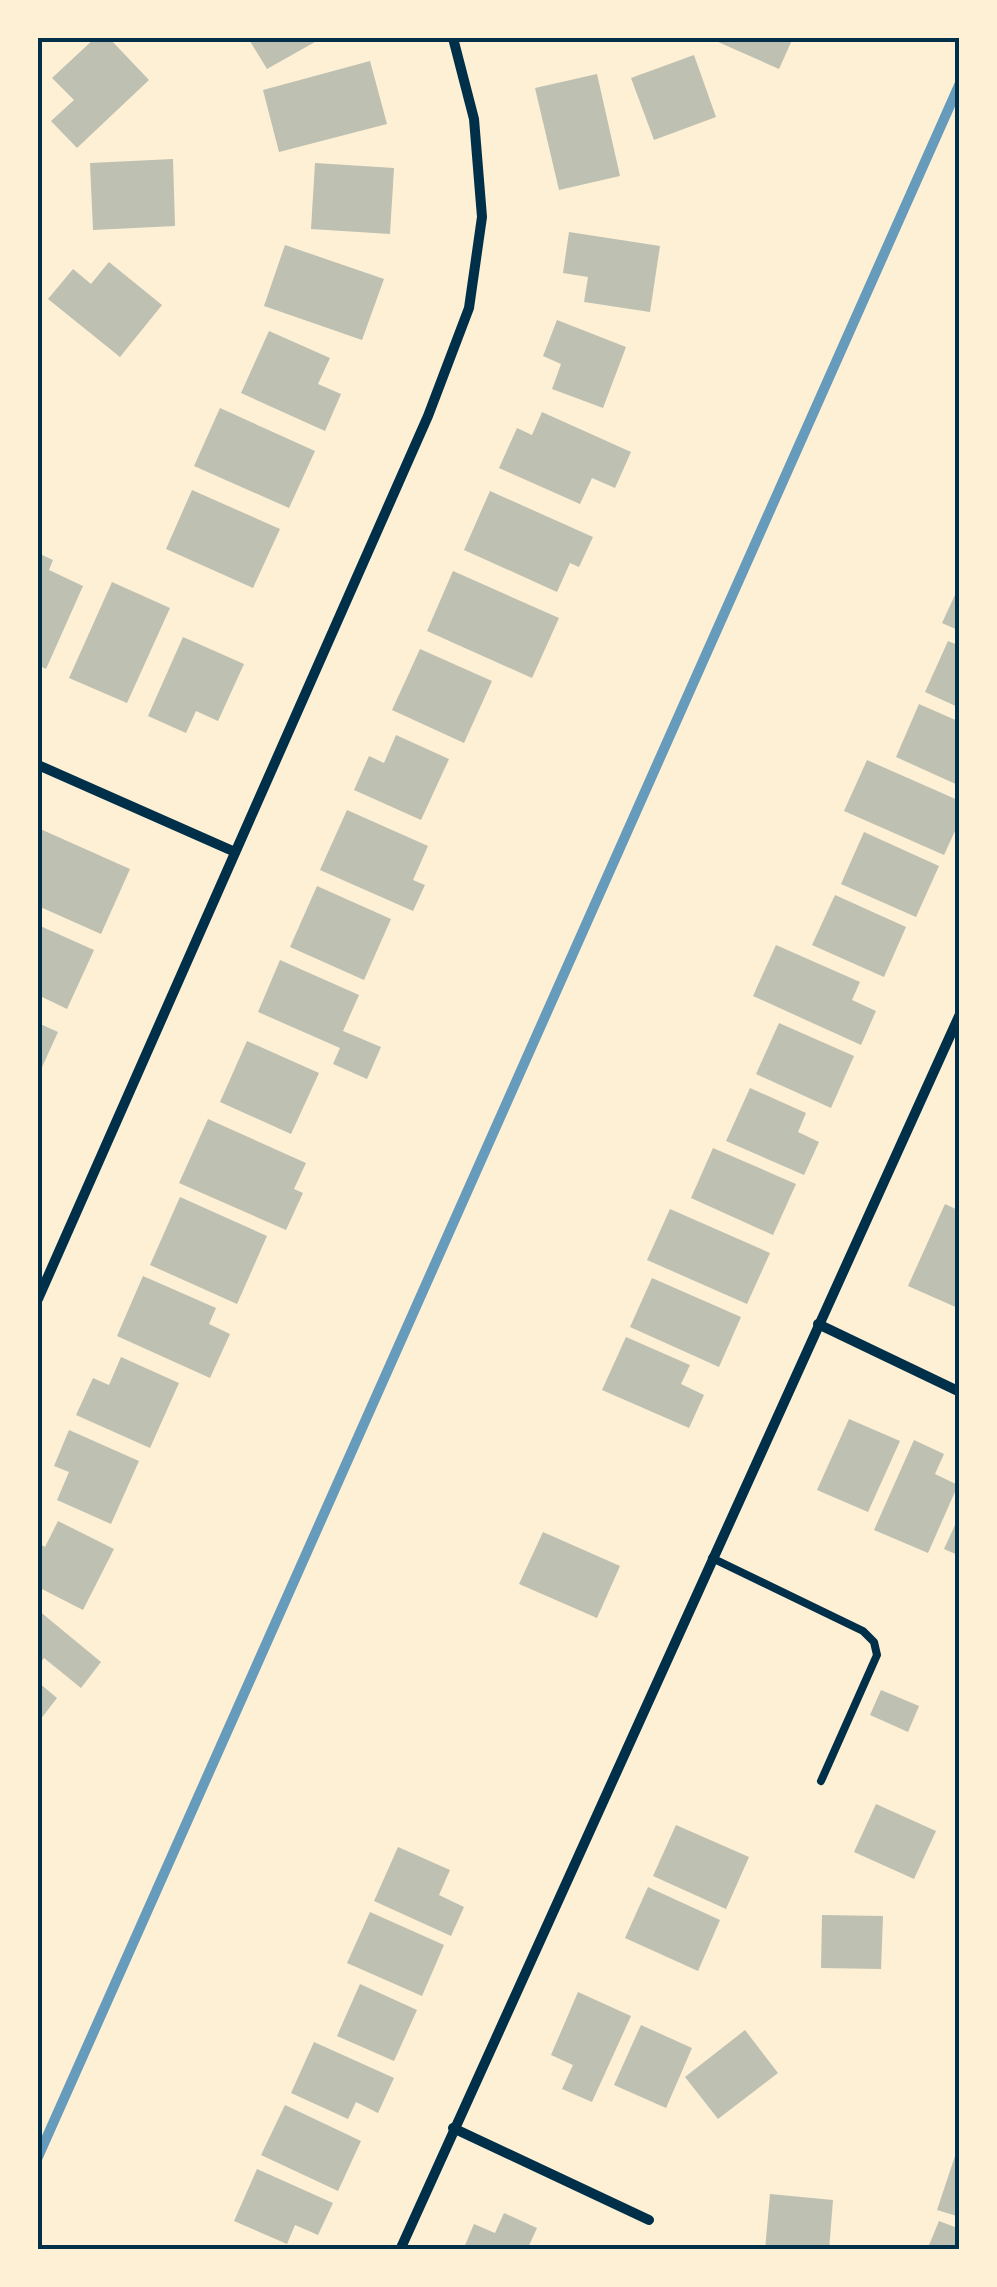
<svg xmlns="http://www.w3.org/2000/svg" width="997" height="2287" font-family="Montserrat,sans-serif">
	<style>
		.lines { fill: none; stroke-linecap: round; stroke-linejoin: round }
		.stream { stroke: #669bbc; stroke-width: 10 }
		.building { fill: #bec0b2 }
		.service { stroke: #003049; stroke-width: 8 }
		.minor { stroke: #003049; stroke-width: 10 }
		.neatline { fill: none; stroke: #003049; stroke-width: 4 }
	</style>
	<rect width="100%" height="100%" fill="#fdf0d5"/>
	<g class="lines">
		<path class="stream" d="M38 2157 960 83"/>
	</g>
	<g class="building">
		<path d="M95 38H109L149 80 77 148 51 121 74 100 52 78Z"/>
		<path d="M248 38H322L267 69Z"/>
		<path d="M709 38H793L779 69Z"/>
		<path d="M694 55 716 117 654 140 631 78Z"/>
		<path d="M370 61 387 124 279 152 263 90Z"/>
		<path d="M597 74 620 176 559 190 535 88Z"/>
		<path d="M173 159 175 226 93 230 90 163Z"/>
		<path d="M315 163 394 168 390 234 311 229Z"/>
		<path d="M569 232 660 246 650 312 584 302 588 277 563 273Z"/>
		<path d="M285 245 384 279 362 340 264 306Z"/>
		<path d="M109 262 162 305 120 357 48 299 73 269 91 284Z"/>
		<path d="M557 320 626 347 603 408 552 389 561 364 543 356Z"/>
		<path d="M269 331 330 358 318 384 341 394 325 431 241 393Z"/>
		<path d="M220 408 315 451 289 508 194 466Z"/>
		<path d="M542 412 631 452 615 488 592 478 580 504 499 468 517 428 532 435Z"/>
		<path d="M192 490 280 529 253 588 166 549Z"/>
		<path d="M490 491 593 537 579 567 570 563 557 592 464 550Z"/>
		<path d="M38 553 53 560 49 570 83 586 46 669 38 665Z"/>
		<path d="M453 571 559 618 532 678 427 631Z"/>
		<path d="M112 582 170 608 127 703 69 678Z"/>
		<path d="M960 584V631L942 623Z"/>
		<path d="M183 637 244 664 218 721 196 711 186 733 148 716Z"/>
		<path d="M948 641 960 646V708L925 692Z"/>
		<path d="M420 649 492 681 464 743 392 710Z"/>
		<path d="M919 704 960 722V786L896 757Z"/>
		<path d="M396 735 449 759 421 820 354 790 369 756 384 763Z"/>
		<path d="M867 760 960 801V820L944 855 844 811Z"/>
		<path d="M347 810 428 846 413 880 425 885 413 911 320 870Z"/>
		<path d="M38 828 130 869 101 934 38 906Z"/>
		<path d="M864 832 939 866 916 917 841 884Z"/>
		<path d="M317 886 391 919 364 980 290 947Z"/>
		<path d="M835 895 906 927 884 977 812 945Z"/>
		<path d="M38 925 94 950 67 1009 38 995Z"/>
		<path d="M776 945 860 982 852 1000 876 1011 861 1045 753 996Z"/>
		<path d="M280 960 359 995 343 1031 381 1047 367 1079 333 1064 340 1048 258 1012Z"/>
		<path d="M38 1023 58 1032 38 1076Z"/>
		<path d="M779 1023 854 1056 831 1108 756 1074Z"/>
		<path d="M247 1041 319 1073 291 1134 220 1102Z"/>
		<path d="M750 1088 806 1113 798 1132 819 1142 804 1175 726 1141Z"/>
		<path d="M208 1119 306 1163 294 1189 303 1193 286 1230 179 1183Z"/>
		<path d="M713 1148 796 1184 773 1235 691 1198Z"/>
		<path d="M180 1197 267 1236 237 1304 150 1265Z"/>
		<path d="M945 1204 960 1211V1309L908 1286Z"/>
		<path d="M670 1209 770 1253 747 1304 647 1260Z"/>
		<path d="M143 1276 216 1308 209 1324 230 1334 210 1378 117 1336Z"/>
		<path d="M652 1278 741 1317 719 1367 630 1327Z"/>
		<path d="M626 1337 690 1365 681 1384 704 1395 689 1428 602 1390Z"/>
		<path d="M121 1357 179 1383 150 1448 76 1415 93 1378 109 1385Z"/>
		<path d="M849 1419 900 1441 868 1512 817 1490Z"/>
		<path d="M69 1430 139 1461 111 1524 57 1500 69 1472 54 1466Z"/>
		<path d="M914 1440 944 1454 935 1474 958 1485 928 1553 874 1530Z"/>
		<path d="M960 1514V1556L944 1549Z"/>
		<path d="M58 1521 114 1549 83 1610 38 1587V1543L45 1547Z"/>
		<path d="M543 1532 620 1566 597 1618 519 1584Z"/>
		<path d="M38 1610 101 1662 81 1688 44 1658 38 1666Z"/>
		<path d="M38 1682 57 1698 40 1720 38 1718Z"/>
		<path d="M881 1690 919 1706 908 1732 870 1715Z"/>
		<path d="M876 1804 936 1831 914 1879 854 1852Z"/>
		<path d="M676 1825 749 1857 726 1909 653 1876Z"/>
		<path d="M398 1847 450 1870 439 1895 464 1907 451 1936 374 1901Z"/>
		<path d="M648 1887 720 1920 698 1971 625 1938Z"/>
		<path d="M370 1912 444 1945 422 1996 347 1963Z"/>
		<path d="M822 1915 883 1916 881 1969 821 1968Z"/>
		<path d="M360 1984 417 2010 394 2061 337 2036Z"/>
		<path d="M578 1992 631 2016 592 2102 562 2089 573 2065 551 2055Z"/>
		<path d="M641 2025 692 2048 666 2108 614 2085Z"/>
		<path d="M745 2030 778 2073 718 2119 685 2077Z"/>
		<path d="M314 2042 394 2078 378 2113 356 2102 348 2119 291 2093Z"/>
		<path d="M285 2105 361 2141 338 2191 261 2155Z"/>
		<path d="M955 2156 960 2157V2217L937 2210Z"/>
		<path d="M257 2169 333 2203 318 2235 295 2225 287 2244 234 2221Z"/>
		<path d="M770 2194 833 2200 829 2250H765Z"/>
		<path d="M504 2213 537 2228 527 2250H463L474 2224 495 2233Z"/>
		<path d="M939 2221 960 2229V2250H927Z"/>
	</g>
	<g class="lines">
		<path class="service" d="M712 1558 863 1631 874 1642 877 1655 821 1781"/>
		<g class="minor">
			<path d="M38 765 235 852"/>
			<path d="M38 1299 428 416 469 308 482 217 474 119 453 38"/>
			<path d="M818 1324 960 1392"/>
			<path d="M453 2128 649 2220"/>
			<path d="M400 2250 960 1014"/>
		</g>
	</g>
	<rect width="997" height="2287" fill="none" stroke="#fdf0d5" stroke-width="80"/>
	<rect x="40" y="40" width="917" height="2207" class="neatline"/>
</svg>
